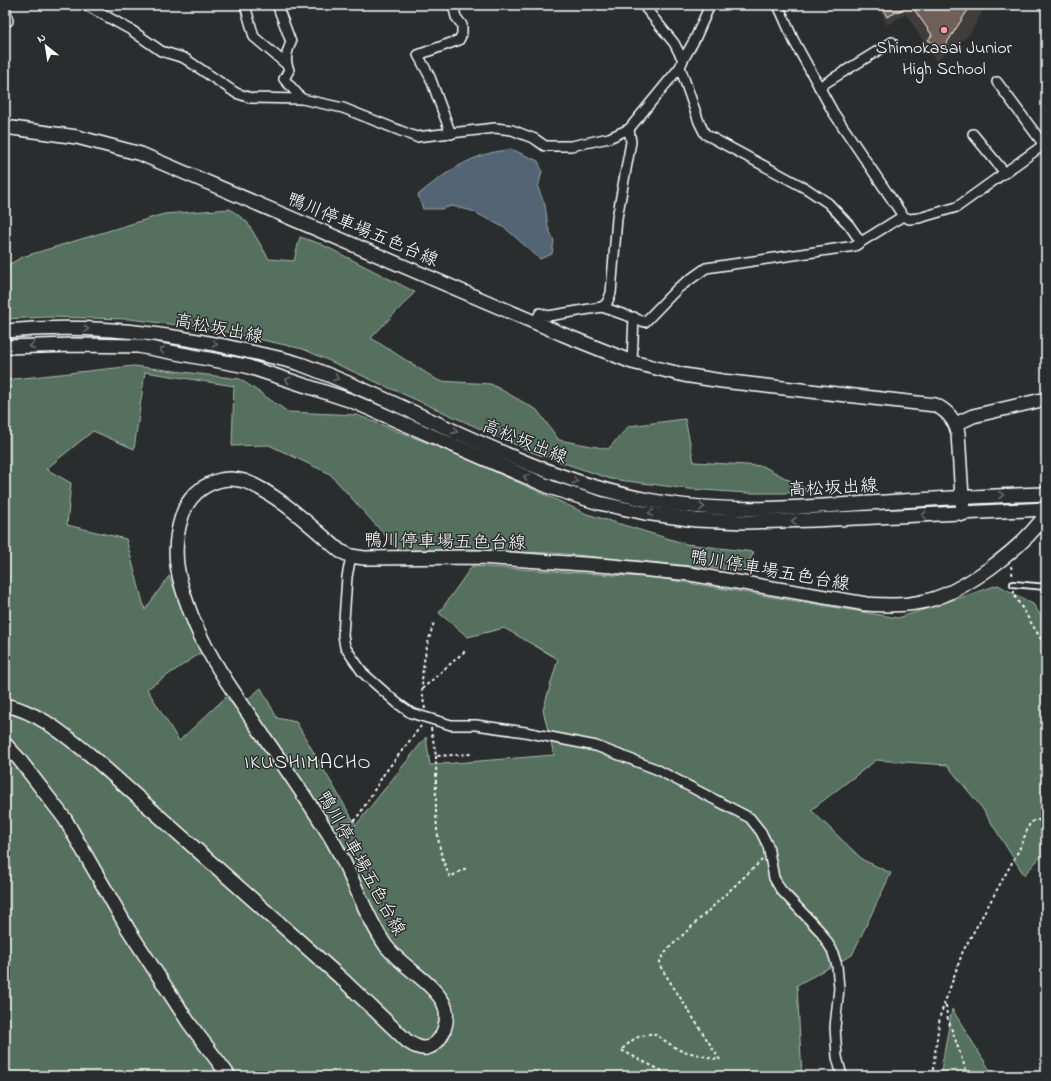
<svg xmlns="http://www.w3.org/2000/svg" width="1051" height="1081" font-family="'Indie Flower','Klee One',sans-serif">
	<style>
		.built { fill: #3f3c3b }
		.green { fill: #54705f; stroke: #aab8af }
		.water { fill: #526575; stroke: #97a3ac }
		.building { fill: #715f5a; stroke: #fff }
		.lines { fill: none; stroke-linecap: round; stroke-linejoin: round }
		.service-casing { stroke: #fff; stroke-width: 8 }
		.minor-casing { stroke: #fff; stroke-width: 12 }
		.secondary-casing { stroke: #fff; stroke-width: 16 }
		.path { stroke: #fff; stroke-width: 2; stroke-dasharray: 3 3; stroke-linecap: butt }
		.service { stroke: #2a2d2e; stroke-width: 4.5 }
		.minor { stroke: #2a2d2e; stroke-width: 9 }
		.secondary { stroke: #2a2d2e; stroke-width: 13 }
		.oneway { stroke: #6a6c6d }
		.poi-dot { fill: #ff9aa2; stroke: #2a2d2e; stroke-width: 1.5 }
		.labels { text-anchor: middle; stroke-width: 3; stroke-linejoin: round; paint-order: stroke }
		.poi-label { font-size: 18px; fill: #fff; stroke: #2a2d2e }
		.street-label { font-size: 18px; fill: #fff; stroke: #2a2d2e }
		.quarter-label { font-size: 20px; letter-spacing: 1px; fill: #fff; stroke: #2a2d2e }
	</style>
	<rect width="100%" height="100%" fill="#2a2d2e"/>
	<filter id="ink" filterUnits="userSpaceOnUse"><feTurbulence type="fractalNoise" baseFrequency=".025" numOctaves="2"/><feDisplacementMap in="SourceGraphic" scale="8" xChannelSelector="R" yChannelSelector="G"/><feConvolveMatrix kernelMatrix="1 2 1 2 8 2 1 2 1" color-interpolation-filters="sRGB"/></filter>
	<g filter="url(#ink)">
		<path class="built" d="M877 5H986L969 35 936 61 906 14 887 25Z"/>
		<g class="green">
			<path d="M230 209 247 222 269 259 294 261 300 237 321 244 415 292 371 338 439 381 491 384 537 410 559 440 608 449 629 426 685 419 694 462 763 466 813 493H746L689 489 611 479 534 453 303 349 218 330 129 319 48 317 5 319V267L22 257 164 214Z"/>
			<path d="M134 366 240 379 288 412 357 415 463 457 587 514 686 544 754 552 744 571 555 553 398 550 330 474 269 445 232 446 234 386 145 372 134 449 93 431 46 469 71 483 67 525 126 539 145 610 169 576 202 652 147 689 179 741 226 697 236 709 261 688 277 718 296 722 356 825 426 737 430 765 554 755 543 710 558 659 504 628 468 637 439 613 472 566 659 578 898 618 998 585 1033 604 1046 624V851L1024 875 982 808 947 765 876 760 811 810 863 860 891 873 852 955 797 985 802 1076H5V380Z"/>
			<path d="M952 1009 991 1072 994 1076H940Z"/>
		</g>
		<path class="water" d="M511 149 538 161 542 171 538 188 545 205 548 227 554 241 552 254 540 259 505 228 472 211 452 206 441 209H423L418 195C437 179 459 163 483 155 492 152 502 151 511 149Z"/>
		<path class="building" d="M881 5H971L943 49 928 40 932 35 911 5 887 17Z"/>
		<g class="lines">
			<defs>
				<path id="service" d="M1013 584 1046 587"/>
				<g id="minor">
					<path d="M86 5 131 30 161 51 184 58 236 93 251 98 302 99 343 108 416 137 495 128 512 130 535 139 545 146H571L609 138 629 129 631 142 617 218 611 293 607 303 602 307 548 316 540 313 535 323"/>
					<path d="M245 5 254 37 286 64"/>
					<path d="M279 5V10L291 42C287 52 284 60 289 70L284 79 302 99"/>
					<path d="M778 5 794 41 833 112 903 216"/>
					<path d="M5 7 8 21H5"/>
					<path d="M683 60 695 39 710 5"/>
					<path d="M680 67 699 122 705 134 807 189 828 203 849 225 861 242 903 216 909 219 919 218 957 207 1046 143"/>
					<path d="M997 82 1044 145"/>
					<path d="M819 87 892 42"/>
					<path d="M629 129 680 67 683 60 674 43 643 5"/>
					<path d="M451 134 430 77 418 55 459 40 462 34V25L456 17 453 5"/>
					<path d="M973 134 1005 173"/>
					<path d="M602 307 645 322 678 288 706 268 855 246 861 242"/>
					<path d="M632 362 634 317"/>
					<path d="M351 556 347 577 343 635 345 647 363 673 397 703 411 713 451 725H476L525 732 596 746 656 769 750 818 761 832 768 846 774 878 781 890 820 931 832 950 837 966 839 988 835 1027 837 1057 842 1076"/>
				</g>
				<g id="secondary">
					<path d="M5 127 77 137 141 154 562 334 632 362 684 375 722 381 935 405C948 411 955 420 958 433L963 514"/>
					<path d="M5 331C87 323 171 333 251 352 268 356 286 359 303 365 419 408 525 476 648 500 721 514 795 508 869 503 928 499 987 496 1046 494"/>
					<path d="M5 347 74 345 138 346 246 366 352 401 552 488 599 503 645 513 696 520 746 522 814 520 1046 509"/>
					<path d="M956 424 973 416 1046 399"/>
					<path d="M5 705C38 712 62 733 89 754L341 978 407 1041C413 1045 419 1049 426 1048 444 1044 451 1017 443 1002 430 980 402 967 386 946 362 911 351 869 328 833 301 789 270 746 241 703 222 675 203 646 191 614 178 580 170 552 182 516 186 503 193 494 204 487 218 479 229 477 244 481 276 492 314 529 340 551L351 556 364 558 480 557 612 566 690 574 866 604C884 605 903 606 921 602 961 595 1023 548 1046 514"/>
					<path d="M5 744 19 759 65 819 128 929 189 1023 229 1076"/>
				</g>
			</defs>
			<use href="#service" class="service-casing"/>
			<use href="#minor" class="minor-casing"/>
			<use href="#secondary" class="secondary-casing"/>
			<g class="path">
				<path d="M1011 566 1013 578"/>
				<path d="M1014 590V595L1046 647"/>
				<path d="M422 689 466 650"/>
				<path d="M425 709C418 677 425 652 434 622"/>
				<path d="M431 728 436 756 471 754"/>
				<path d="M436 756C437 795 431 840 450 877L468 867"/>
				<path d="M337 827 353 822 361 812 384 774 421 726"/>
				<path d="M946 1005 947 1016 968 1076"/>
				<path d="M720 1060 660 966V960L669 948 762 860"/>
				<path d="M662 1071 621 1050 635 1038 653 1033 679 1050 719 1060"/>
				<path d="M932 1076 940 1016 963 951 1019 850 1030 823 1035 820H1039L1043 827 1046 881"/>
			</g>
			<use href="#service" class="service"/>
			<use href="#minor" class="minor"/>
			<use href="#secondary" class="secondary"/>
		</g>
		<defs><path id="oneway-chevron" d="M-2-3.5L2.5 0L-2 3.5" fill="none" stroke-width="1.6" stroke-linecap="round" stroke-linejoin="round"/></defs>
		<g class="oneway">
			<use href="#oneway-chevron" transform="translate(86 329) rotate(2)"/>
			<use href="#oneway-chevron" transform="translate(215 344) rotate(12)"/>
			<use href="#oneway-chevron" transform="translate(32 346) rotate(179)"/>
			<use href="#oneway-chevron" transform="translate(162 350) rotate(-171)"/>
			<use href="#oneway-chevron" transform="translate(336 378) rotate(22)"/>
			<use href="#oneway-chevron" transform="translate(288 380) rotate(-162)"/>
			<use href="#oneway-chevron" transform="translate(455 431) rotate(24)"/>
			<use href="#oneway-chevron" transform="translate(526 477) rotate(-157)"/>
			<use href="#oneway-chevron" transform="translate(575 481) rotate(16)"/>
			<use href="#oneway-chevron" transform="translate(1001 495) rotate(-2)"/>
			<use href="#oneway-chevron" transform="translate(702 507) rotate(3)"/>
			<use href="#oneway-chevron" transform="translate(651 513) rotate(-172)"/>
			<use href="#oneway-chevron" transform="translate(924 515) rotate(177)"/>
			<use href="#oneway-chevron" transform="translate(794 521) rotate(179)"/>
		</g>
	</g>
	<circle class="poi-dot" cx="944" cy="30" r="4"/>
	<g class="labels">
		<g class="poi-label">
			<text x="944" y="53">Shimokasai Junior<tspan x="944" dy="21">High School</tspan></text>
		</g>
		<g class="street-label">
			<text transform="translate(363 229) rotate(23)" y="6">鴨川停車場五色台線</text>
			<text transform="translate(219 328) rotate(11)" y="6">高松坂出線</text>
			<text transform="translate(525 441) rotate(22)" y="6">高松坂出線</text>
			<text transform="translate(833 487) rotate(-3)" y="6">高松坂出線</text>
			<text transform="translate(445 541) rotate(1)" y="6">鴨川停車場五色台線</text>
			<text transform="translate(770 570) rotate(10)" y="6">鴨川停車場五色台線</text>
			<text transform="translate(362 863) rotate(61)" y="6">鴨川停車場五色台線</text>
		</g>
		<g class="quarter-label">
			<text x="308" y="768">IKUSHIMACHO</text>
		</g>
	</g>
	<rect width="1051" height="1081" fill="none" stroke="#2a2d2e" stroke-width="20"/>
	<rect x="10" y="10" width="1031" height="1061" fill="none" stroke="#fff" stroke-width="1.5" filter="url(#ink)"/>
	<g transform="translate(46 46) rotate(330)" stroke="#2a2d2e" stroke-width="3" paint-order="stroke">
	<path d="M0-3L7 15L0 10L-7 15Z" fill="#ffffff"/>
	<text y="-6" font-size="11" font-weight="bold" text-anchor="middle" fill="#ffffff">N</text>
	</g>
</svg>
